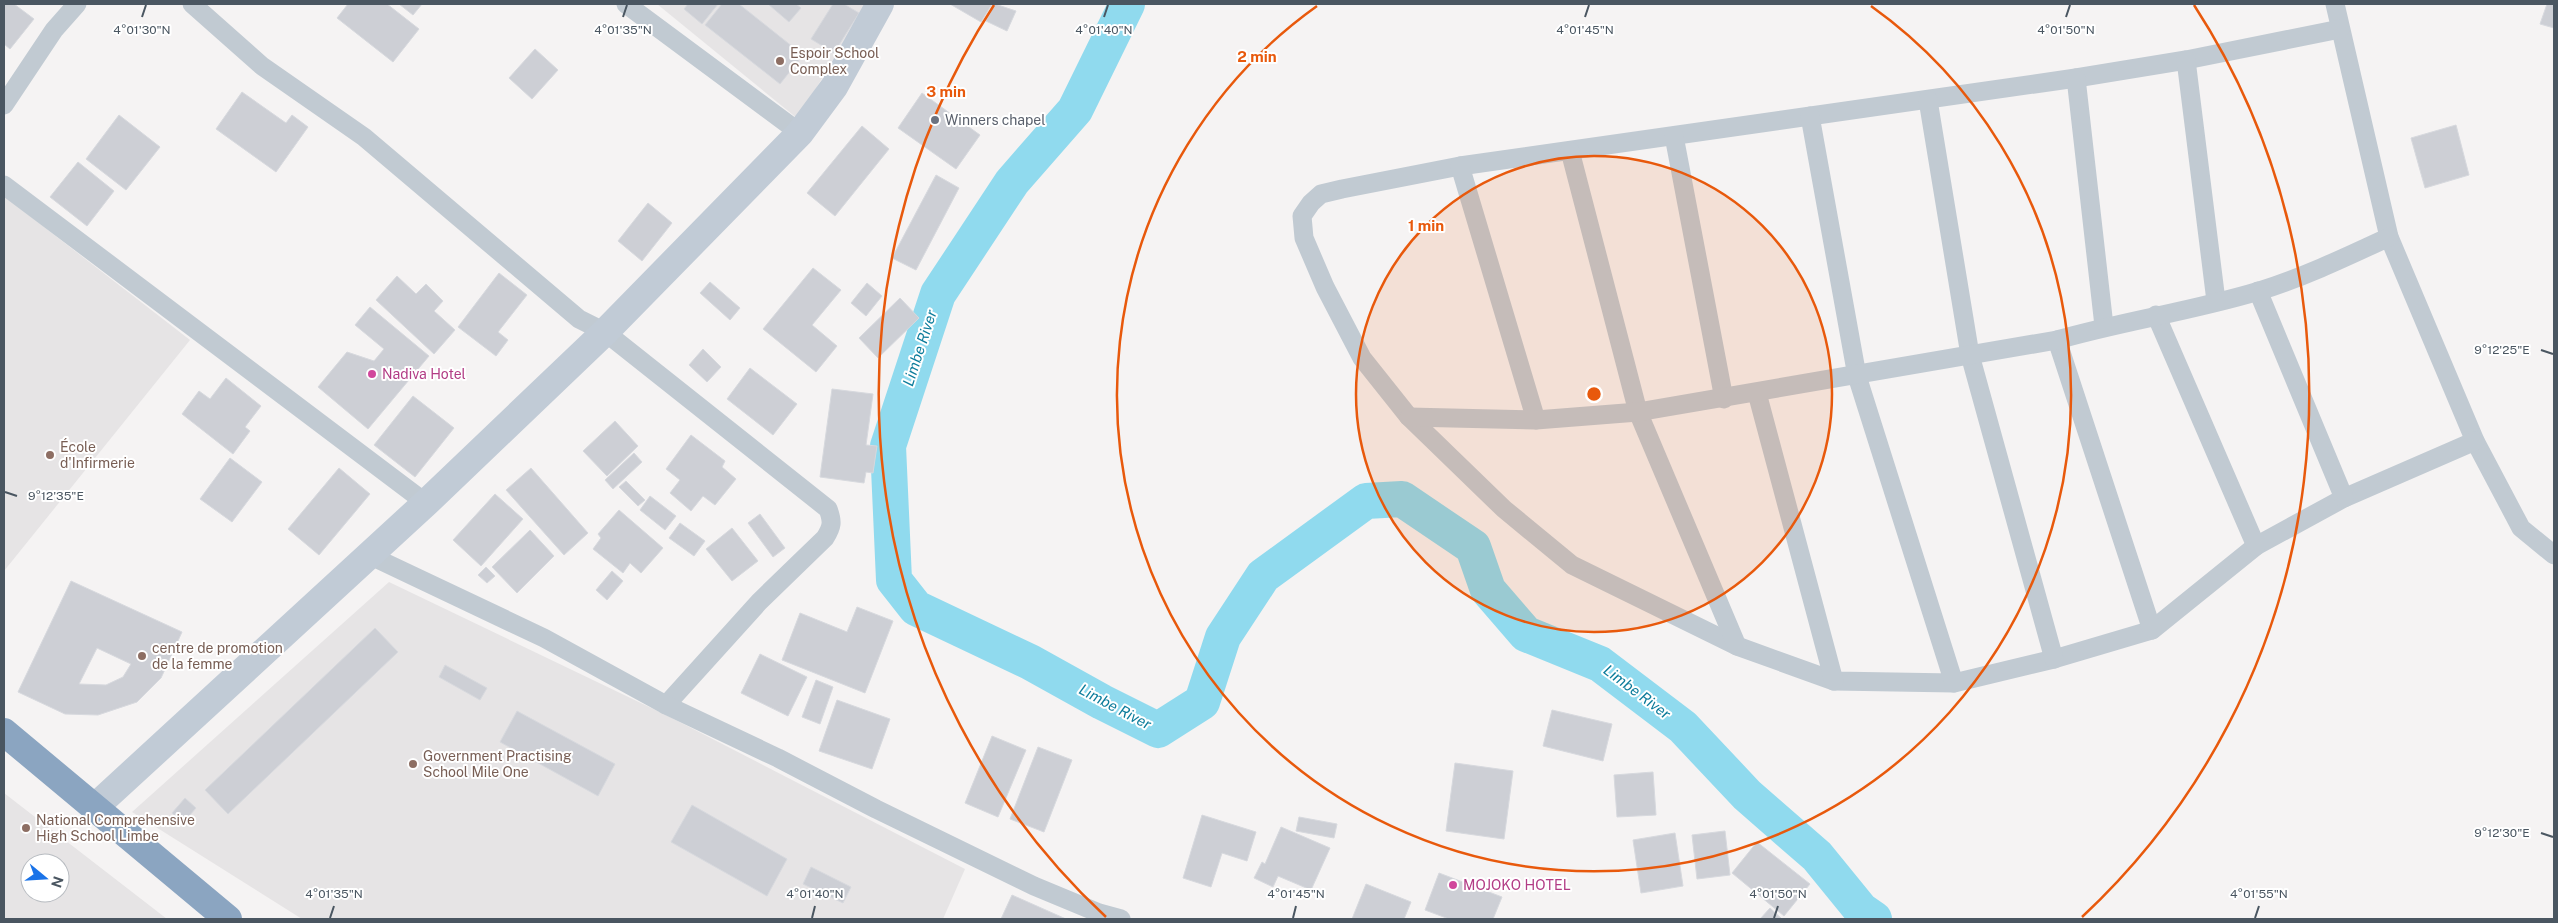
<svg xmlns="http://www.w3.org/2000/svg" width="2558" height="923" font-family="'Public Sans',sans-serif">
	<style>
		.education { fill: #e6e4e5; fill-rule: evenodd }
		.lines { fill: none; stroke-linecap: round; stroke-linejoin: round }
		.river { stroke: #90daee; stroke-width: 36 }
		.building { fill: #cdcfd5; stroke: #d7d9de; fill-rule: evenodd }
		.street { stroke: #c1cad2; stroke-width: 19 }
		.secondary { stroke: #c1cbd6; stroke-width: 28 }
		.highway { stroke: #8ba5c1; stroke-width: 28 }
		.ticks { fill: none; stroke: #4a5661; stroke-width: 2 }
		.ring { fill: none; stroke: #e8590c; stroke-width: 2.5 }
		.education-dot { fill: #8d6e63; stroke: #fff; stroke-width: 2 }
		.worship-dot { fill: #6b7280; stroke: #fff; stroke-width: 2 }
		.hotel-dot { fill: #d1479c; stroke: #fff; stroke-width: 2 }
		.labels { text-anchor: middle; stroke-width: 4; stroke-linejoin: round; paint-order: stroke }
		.education-label { font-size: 14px; fill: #785e54; stroke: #fff; text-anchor: start }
		.worship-label { font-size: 14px; fill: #5b616d; stroke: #fff; text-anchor: start }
		.hotel-label { font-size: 14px; fill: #b23c85; stroke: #fff; text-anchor: start }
		.water-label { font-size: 15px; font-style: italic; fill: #0c7c9b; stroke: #fff }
		.ticks-label { font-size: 12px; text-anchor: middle; fill: #4a5661; stroke: #fff; stroke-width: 4; stroke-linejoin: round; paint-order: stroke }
		.centre { fill: #e8590c; stroke: #fff; stroke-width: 2.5 }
		.ring-label { font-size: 15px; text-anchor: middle; font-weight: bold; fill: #e8590c; stroke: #fff; stroke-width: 4; stroke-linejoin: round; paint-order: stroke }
	</style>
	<rect width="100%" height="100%" fill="#f5f3f3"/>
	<g class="education">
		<path d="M657 4H866L798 119Z"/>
		<path d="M4 196 190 340 4 571Z"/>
		<path d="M389 582 668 716 965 869 943 919H302L132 812Z"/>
		<path d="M4 793 167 919H4ZM30 863H60V893H30Z"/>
	</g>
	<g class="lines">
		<path class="river" d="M1127 4 1075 110 1012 182 938 294 888 446 894 580 916 608 1030 662 1102 702 1158 730 1202 702 1223 637 1263 576 1366 501 1402 499 1473 547 1488 590 1526 634 1600 664 1683 727 1747 795 1817 856 1861 910 1874 919"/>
	</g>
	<g class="building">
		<path d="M4 4H14L34 19 10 49 4 44Z"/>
		<path d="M348 4H387L419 29 393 62 337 18Z"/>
		<path d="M399 4H422L413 15Z"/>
		<path d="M688 4H718L702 24 684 9Z"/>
		<path d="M722 4H739L803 55 780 84 705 25Z"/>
		<path d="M768 4H796L801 8 789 22Z"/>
		<path d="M833 4H844L859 13 834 53 811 39Z"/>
		<path d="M950 4H992L981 22Z"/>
		<path d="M995 4 1016 11 1007 31 986 21Z"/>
		<path d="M2547 4H2554V28L2540 24Z"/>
		<path d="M535 49 558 70 532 99 509 78Z"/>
		<path d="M242 92 286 123 292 115 308 127 276 172 216 129Z"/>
		<path d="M922 93 980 135 956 169 898 128Z"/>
		<path d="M119 115 160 147 126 190 86 159Z"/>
		<path d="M2456 125 2469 175 2425 188 2411 138Z"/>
		<path d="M862 126 889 149 835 216 807 193Z"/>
		<path d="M78 162 114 191 87 226 50 197Z"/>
		<path d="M936 175 959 188 916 270 892 258Z"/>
		<path d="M648 203 672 223 642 261 618 241Z"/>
		<path d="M813 268 841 290 812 325 837 346 816 372 763 329Z"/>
		<path d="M499 273 527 295 498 332 508 340 496 356 458 327Z"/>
		<path d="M397 276 416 294 426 284 443 301 434 311 455 330 434 354 376 300Z"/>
		<path d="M710 282 740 308 730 320 700 293Z"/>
		<path d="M867 283 882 296 866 316 851 303Z"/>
		<path d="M900 298 919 318 878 358 859 338Z"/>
		<path d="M370 307 429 356 368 429 318 387 347 352 374 361 384 349 355 325Z"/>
		<path d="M703 349 721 367 707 382 689 365Z"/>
		<path d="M750 368 797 404 773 435 727 399Z"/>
		<path d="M226 378 261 406 245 427 250 431 233 454 182 414 199 391 210 399Z"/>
		<path d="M832 389 873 394 866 445 877 446 873 473 866 472 864 483 820 477Z"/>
		<path d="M413 396 454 428 415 477 374 445Z"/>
		<path d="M615 421 638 446 607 476 583 451Z"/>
		<path d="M691 435 725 461 722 467 736 479 715 505 703 496 691 511 670 493 680 480 666 469Z"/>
		<path d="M634 453 642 462 613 489 605 480Z"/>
		<path d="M230 458 262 482 232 522 200 499Z"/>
		<path d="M339 468 370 494 319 555 288 529Z"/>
		<path d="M531 468 588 533 564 555 506 490Z"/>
		<path d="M626 481 645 500 638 506 619 487Z"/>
		<path d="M495 494 523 519 481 566 453 540Z"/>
		<path d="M650 496 676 516 665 530 640 510Z"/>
		<path d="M619 510 663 548 641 573 630 563 623 573 593 549 601 538 598 534Z"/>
		<path d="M760 514 785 548 773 557 748 523Z"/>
		<path d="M680 523 705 541 694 556 669 538Z"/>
		<path d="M732 528 758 561 732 581 706 549Z"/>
		<path d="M530 530 554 556 517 593 492 567Z"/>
		<path d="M486 567 495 576 487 583 478 575Z"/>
		<path d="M612 571 623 581 607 600 596 590Z"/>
		<path d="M71 581 182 632 161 678 137 702 98 715 65 714 18 692ZM97 648 131 664 123 677 106 685 79 684Z"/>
		<path d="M857 607 893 621 865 693 782 660 800 613 847 632Z"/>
		<path d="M375 628 398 652 228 814 205 790Z"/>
		<path d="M760 654 807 677 788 716 741 693Z"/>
		<path d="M445 665 487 688 480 700 439 677Z"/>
		<path d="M816 680 833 687 820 724 802 717Z"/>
		<path d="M837 700 890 719 872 769 819 751Z"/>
		<path d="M1552 710 1612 724 1603 761 1543 746Z"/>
		<path d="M517 711 615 764 598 796 500 742Z"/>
		<path d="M992 736 1026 750 998 817 965 803Z"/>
		<path d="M1038 747 1072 760 1044 832 1010 819Z"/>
		<path d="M1455 763 1513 771 1504 839 1446 831Z"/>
		<path d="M1653 772 1656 815 1617 817 1614 775Z"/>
		<path d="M185 798 196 808 183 823 172 813Z"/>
		<path d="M692 805 787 859 767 896 671 842Z"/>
		<path d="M1202 815 1256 832 1247 861 1222 853 1211 887 1183 878Z"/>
		<path d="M1299 817 1337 824 1334 838 1296 831Z"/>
		<path d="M1281 827 1330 848 1311 890 1278 876 1273 887 1254 878 1262 862 1265 864Z"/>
		<path d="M1725 831 1730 875 1697 879 1692 835Z"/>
		<path d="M1675 833 1683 886 1641 893 1633 840Z"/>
		<path d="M1757 842 1810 884 1784 916 1732 873Z"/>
		<path d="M811 867 851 887 843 903 803 884Z"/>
		<path d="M1439 873 1502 897 1493 919H1449L1425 910Z"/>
		<path d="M1366 884 1411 902 1404 919H1352Z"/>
		<path d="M1012 895 1066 919H1001Z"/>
		<path d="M1770 908 1782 919H1760Z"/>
	</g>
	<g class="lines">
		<g class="street">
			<path d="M192 4 262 66 364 137 579 319 605 332 828 509C833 522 832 527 825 538L759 602 666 705"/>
			<path d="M626 4 800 133"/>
			<path d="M2335 4 2389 237 2475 441 2521 528 2554 555"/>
			<path d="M2340 29 2186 60 2076 78 1460 166 1342 189 1321 194 1311 203 1302 216 1304 238 1325 287 1362 358 1409 417 1504 509 1572 565 1737 646 1834 681 1954 683 2054 659 2152 630 2256 546 2344 498 2475 441"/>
			<path d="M2186 60 2216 301"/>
			<path d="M2076 78 2104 326"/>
			<path d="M1928 100 1970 355 2054 659"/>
			<path d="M4 105 54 30 77 4"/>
			<path d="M1810 116 1857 376 1954 683"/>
			<path d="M1674 136 1724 399"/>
			<path d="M1570 151 1638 412 1737 646"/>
			<path d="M1460 166 1536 420"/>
			<path d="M4 185 426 503"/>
			<path d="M2258 291 2344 498"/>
			<path d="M2156 315 2256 546"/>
			<path d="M2057 340 2152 630"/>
			<path d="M1757 393 1834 681"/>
			<path d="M1409 417 1536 420 1638 412 2057 340C2123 321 2193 311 2259 291 2304 277 2346 257 2389 237"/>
			<path d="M371 556 544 638 666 705 778 758 876 809 1034 886 1099 913 1121 919"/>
		</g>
		<path class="secondary" d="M95 807 426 503 605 332 800 133 834 87 880 4"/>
		<path class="highway" d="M4 732 228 919"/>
	</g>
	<path class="ticks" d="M142 17 146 5M623 17 627 5M1104 17 1108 5M1585 17 1589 5M2066 17 2070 5M2541 350 2553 354M5 492 17 496M2541 833 2553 837M330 918 334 906M812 918 815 906M1293 918 1296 906M1774 918 1778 906M2255 918 2259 906"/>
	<circle cx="1594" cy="394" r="238" fill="#e8590c" fill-opacity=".12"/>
	<g class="ring">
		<circle cx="1594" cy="394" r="238"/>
		<path d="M1871 6A477 477 0 1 1 1317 6"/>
		<path d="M1106 917A715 715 0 0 1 994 5M2194 5A715 715 0 0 1 2082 917"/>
	</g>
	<g class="education-dot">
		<circle cx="780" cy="61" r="5"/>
		<circle cx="50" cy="455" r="5"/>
		<circle cx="142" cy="656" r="5"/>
		<circle cx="413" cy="764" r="5"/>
		<circle cx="26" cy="828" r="5"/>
	</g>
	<circle class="worship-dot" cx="935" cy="120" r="5"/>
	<g class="hotel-dot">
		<circle cx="372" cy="374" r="5"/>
		<circle cx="1453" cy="885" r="5"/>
	</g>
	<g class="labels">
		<g class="education-label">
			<text x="790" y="58">Espoir School<tspan x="790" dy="16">Complex</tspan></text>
			<text x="60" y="452">École<tspan x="60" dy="16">d'Infirmerie</tspan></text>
			<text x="152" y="653">centre de promotion<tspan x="152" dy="16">de la femme</tspan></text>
			<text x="423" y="761">Government Practising<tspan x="423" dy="16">School Mile One</tspan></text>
			<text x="36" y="825">National Comprehensive<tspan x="36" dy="16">High School Limbe</tspan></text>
		</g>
		<g class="worship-label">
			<text x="945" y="125">Winners chapel</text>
		</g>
		<g class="hotel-label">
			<text x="382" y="379">Nadiva Hotel</text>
			<text x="1463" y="890">MOJOKO HOTEL</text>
		</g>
		<g class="water-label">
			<text transform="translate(920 348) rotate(-72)" y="5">Limbe River</text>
			<text transform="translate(1637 692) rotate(37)" y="5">Limbe River</text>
			<text transform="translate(1115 707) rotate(28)" y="5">Limbe River</text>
		</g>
	</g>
	<g class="ticks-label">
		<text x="142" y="34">4°01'30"N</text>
		<text x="623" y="34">4°01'35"N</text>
		<text x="1104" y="34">4°01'40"N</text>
		<text x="1585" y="34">4°01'45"N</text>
		<text x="2066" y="34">4°01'50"N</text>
		<text x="2502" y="354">9°12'25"E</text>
		<text x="56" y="500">9°12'35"E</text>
		<text x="2502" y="837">9°12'30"E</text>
		<text x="334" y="898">4°01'35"N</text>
		<text x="815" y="898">4°01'40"N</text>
		<text x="1296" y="898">4°01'45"N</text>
		<text x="1778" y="898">4°01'50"N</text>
		<text x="2259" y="898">4°01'55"N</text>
	</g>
	<circle cx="1594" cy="394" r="8" class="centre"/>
	<g class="ring-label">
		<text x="1257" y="62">2 min</text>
		<text x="946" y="97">3 min</text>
		<text x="1426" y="231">1 min</text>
	</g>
	<rect width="2558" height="923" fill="none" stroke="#4a5661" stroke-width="10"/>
	<g transform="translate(45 878) rotate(108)"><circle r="24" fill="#ffffff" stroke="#b7bbc0"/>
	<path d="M0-4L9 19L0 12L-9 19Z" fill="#1a73e8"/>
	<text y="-8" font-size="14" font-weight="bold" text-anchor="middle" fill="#4a5661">N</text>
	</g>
</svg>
